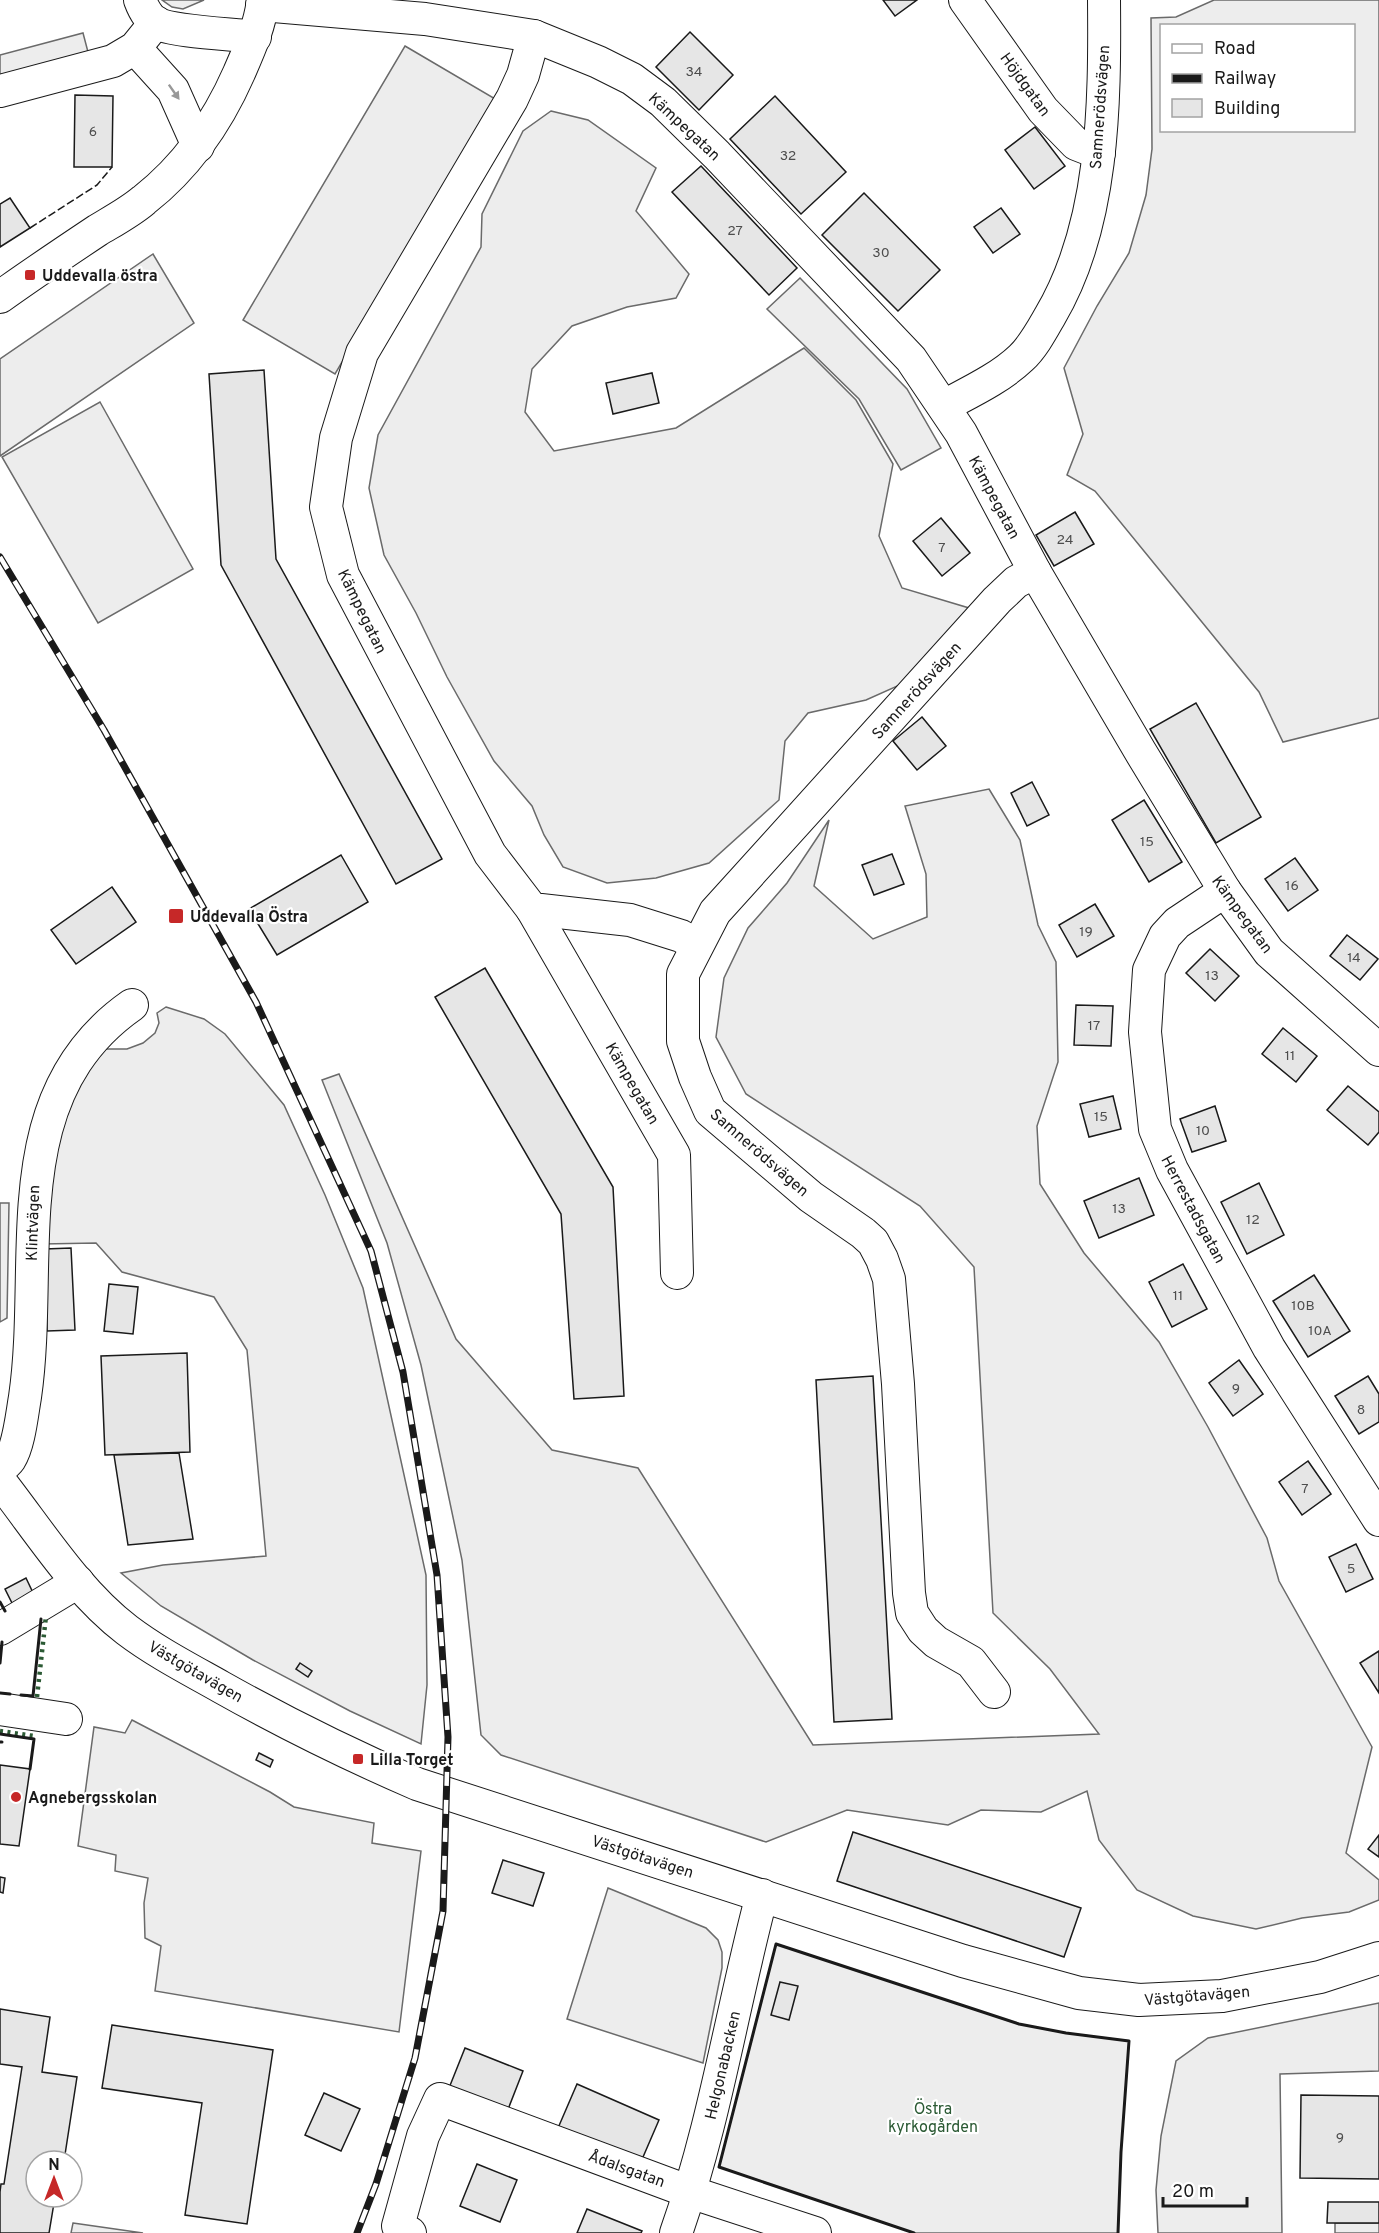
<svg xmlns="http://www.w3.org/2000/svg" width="1379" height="2233" font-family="Overpass,sans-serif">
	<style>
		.built { fill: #ededed; stroke: #6a6a6a; stroke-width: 1.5; fill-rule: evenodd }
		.building { fill: #e6e6e6; stroke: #1a1a1a; stroke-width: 1.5 }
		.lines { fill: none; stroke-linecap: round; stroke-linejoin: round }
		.minor-casing { stroke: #1a1a1a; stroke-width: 34 }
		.minor { stroke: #fff; stroke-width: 32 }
		.rail-casing { stroke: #1a1a1a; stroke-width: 7 }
		.rail { stroke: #fff; stroke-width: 4.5; stroke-dasharray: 14; stroke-linecap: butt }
		.hedge { stroke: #2b5a34; stroke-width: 4.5; stroke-dasharray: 3 4.5; stroke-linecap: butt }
		.fence { stroke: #1a1a1a; stroke-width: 1.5; stroke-dasharray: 8 3; stroke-linecap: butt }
		.wall { stroke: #1a1a1a; stroke-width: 3 }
		.oneway { fill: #989898 }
		.poi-dot { fill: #c62828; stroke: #fff; stroke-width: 2 }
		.labels { text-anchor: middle; stroke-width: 4.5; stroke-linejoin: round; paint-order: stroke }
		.number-label { font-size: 14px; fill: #4d4d4d }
		.street-label { font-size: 16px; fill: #1a1a1a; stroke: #fff }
		.poi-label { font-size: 16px; font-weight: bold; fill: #1a1a1a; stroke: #fff; text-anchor: start }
		.park-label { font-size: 16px; fill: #2b5a34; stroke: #fff }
	</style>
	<rect width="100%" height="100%" fill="#fff"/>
	<g class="built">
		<path d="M162 0H204L183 9 172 7Z"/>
		<path d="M1214 0H1379V718L1283 742 1259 692 1095 491 1067 475 1083 434 1064 368 1097 306 1129 253 1146 195 1152 149 1151 18 1176 17ZM1162 26H1354V130H1162Z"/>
		<path d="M83 33 88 52 0 76V55Z"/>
		<path d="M405 46 497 100 335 374 243 320Z"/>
		<path d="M551 111 588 120 656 168 636 211 689 274 676 298 627 307 572 326 532 369 525 412 554 451 676 428 804 348 856 400 893 464 879 536 902 588 969 608 902 684 866 700 808 713 785 741 779 800 709 863 656 878 607 883 563 867 544 835 532 806 494 761 447 677 416 613 384 555 369 488 378 435 481 247 482 214 523 131Z"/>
		<path d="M153 254 194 323 0 456V359Z"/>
		<path d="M800 278 907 389 941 448 901 470 859 399 767 309Z"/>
		<path d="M100 402 193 569 98 623 2 457Z"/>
		<path d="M989 789 1020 840 1038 925 1056 962 1058 1062 1037 1126 1040 1184 1084 1253 1159 1342 1208 1427 1267 1538 1279 1581 1372 1747 1346 1853 1379 1880V1900L1349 1912 1302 1918 1256 1929 1193 1916 1137 1890 1099 1840 1087 1791 1041 1812 981 1810 948 1825 847 1810 766 1842 501 1755 481 1735 462 1560 421 1365 387 1243 322 1080 339 1074 456 1339 552 1450 638 1468 813 1745 1099 1734 1050 1669 993 1613 974 1267 920 1206 746 1094 716 1037 724 978 748 928 787 883 829 820 814 886 873 939 927 917 926 874 905 806Z"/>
		<path d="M166 1007 204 1019 225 1034 284 1105 325 1195 363 1288 426 1575 427 1685 421 1744 350 1711 253 1660 161 1606 121 1573 163 1565 266 1556 247 1350 214 1297 122 1272 96 1243 42 1244 53 1132 100 1049H127L143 1043 155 1033 159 1023 157 1013Z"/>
		<path d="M0 1203H9L7 1318 0 1322Z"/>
		<path d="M132 1720 270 1792 294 1807 374 1823 372 1843 421 1851 399 2032 155 1991 161 1946 145 1938 144 1903 148 1878 115 1871 116 1855 78 1846 94 1727 125 1733Z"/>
		<path d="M608 1888 706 1928 718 1940 722 1952V1968L703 2063 567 2019Z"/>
		<path d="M776 1944 1019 2024 1066 2033 1129 2041 1121 2152 1118 2233H914L719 2167Z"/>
		<path d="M1379 2003V2071L1280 2074 1282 2233H1158L1156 2190 1161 2136 1176 2061 1208 2038Z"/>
		<path d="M73 2223 143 2233H71Z"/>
		<rect x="1335" y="2223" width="44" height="10"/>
	</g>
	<g class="building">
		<path d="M883 0H917L895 16Z"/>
		<path d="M690 32 733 75 699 110 656 67Z"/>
		<path d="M75 95 113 96 112 167H74Z"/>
		<path d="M775 96 846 172 801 214 730 139Z"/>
		<path d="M1035 127 1065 166 1034 189 1005 150Z"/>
		<path d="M701 166 797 268 769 295 672 192Z"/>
		<path d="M864 193 940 270 898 311 822 235Z"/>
		<path d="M10 198 30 228 0 247V204Z"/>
		<path d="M1001 208 1020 234 993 253 974 227Z"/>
		<path d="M264 370 276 559 442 859 396 884 221 565 209 374Z"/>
		<path d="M652 373 659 403 613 414 606 383Z"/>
		<path d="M1075 512 1094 544 1054 566 1036 535Z"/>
		<path d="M941 518 970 553 942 576 913 541Z"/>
		<path d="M1196 703 1261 817 1216 843 1150 729Z"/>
		<path d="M922 717 946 746 917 770 893 741Z"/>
		<path d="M1032 782 1049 815 1027 826 1011 793Z"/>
		<path d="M1144 800 1182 862 1149 882 1112 820Z"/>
		<path d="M892 854 904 884 874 895 862 865Z"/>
		<path d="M341 855 368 902 277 955 249 909Z"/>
		<path d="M1295 858 1318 890 1288 911 1265 879Z"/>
		<path d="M112 887 136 922 76 964 51 930Z"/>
		<path d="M1095 904 1114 936 1077 957 1059 925Z"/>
		<path d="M1347 935 1378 959 1360 980 1330 956Z"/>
		<path d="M1210 949 1239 976 1215 1001 1186 973Z"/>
		<path d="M485 968 613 1187 624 1396 574 1399 561 1214 435 997Z"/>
		<path d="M1076 1005 1113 1006 1111 1046 1074 1045Z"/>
		<path d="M1283 1028 1317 1056 1296 1082 1262 1054Z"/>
		<path d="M1348 1086 1379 1112V1132L1368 1145 1327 1110Z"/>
		<path d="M1113 1096 1121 1129 1089 1137 1080 1104Z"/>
		<path d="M1215 1106 1226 1141 1192 1152 1180 1119Z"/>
		<path d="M1139 1178 1154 1215 1099 1238 1084 1201Z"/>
		<path d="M1259 1183 1284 1235 1247 1254 1221 1202Z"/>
		<path d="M71 1248 75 1330 47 1331 45 1249Z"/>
		<path d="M1183 1264 1207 1309 1172 1327 1149 1282Z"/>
		<path d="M1314 1275 1350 1331 1308 1357 1273 1301Z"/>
		<path d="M109 1284 138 1287 133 1334 104 1331Z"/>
		<path d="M187 1353 190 1452 105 1455 101 1356Z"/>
		<path d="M1239 1360 1263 1394 1233 1416 1209 1383Z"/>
		<path d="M873 1376 892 1719 834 1722 816 1380Z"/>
		<path d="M1368 1376 1379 1394V1422L1359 1434 1335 1396Z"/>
		<path d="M179 1453 193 1539 128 1545 114 1455Z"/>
		<path d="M1308 1461 1331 1494 1302 1515 1279 1482Z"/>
		<path d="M1356 1544 1373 1579 1346 1592 1329 1557Z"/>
		<path d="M26 1578 35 1597 14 1607 5 1589Z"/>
		<path d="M1379 1651V1693L1360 1663Z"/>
		<path d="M300 1663 312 1671 308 1677 296 1669Z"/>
		<path d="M259 1753 273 1760 270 1767 256 1760Z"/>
		<path d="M0 1765 30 1769 19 1846 0 1844Z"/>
		<path d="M853 1832 1081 1908 1064 1957 837 1881Z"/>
		<path d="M1379 1835V1857L1368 1849Z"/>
		<path d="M503 1860 544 1873 533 1906 492 1893Z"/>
		<path d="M0 1877 5 1878 3 1893 0 1892Z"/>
		<path d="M780 1982 798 1986 789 2020 771 2015Z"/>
		<path d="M0 2009 50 2017 42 2072 77 2077 64 2161H36V2197H55L49 2233H0V2192L1 2184H4L22 2067 0 2064Z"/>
		<path d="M112 2025 273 2050 247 2224 185 2215 202 2103 102 2088Z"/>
		<path d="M465 2048 523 2071 507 2112 449 2088Z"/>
		<path d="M577 2084 659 2120 640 2164 558 2128Z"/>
		<path d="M324 2093 360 2109 341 2151 305 2135Z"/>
		<path d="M1301 2095 1379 2096V2179L1300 2178Z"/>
		<path d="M477 2164 517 2180 500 2222 460 2206Z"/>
		<path d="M1328 2202H1379V2223H1327Z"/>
		<path d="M587 2209 642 2231 641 2233H577Z"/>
	</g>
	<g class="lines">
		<defs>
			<g id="minor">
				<path d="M140 0C143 8 149 19 156 23 173 32 233 34 255 37"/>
				<path d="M965 0 1043 110 1076 144 1099 153"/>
				<path d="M262 5 425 19 534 36 598 62 632 79 663 102 717 155 911 359 961 433 1035 572 1140 751 1225 891 1269 952 1379 1050"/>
				<path d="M534 36 523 75 512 99 362 353 336 438 326 507 343 575 490 854 532 909 630 920 681 936 697 945"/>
				<path d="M135 48 173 90 198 146"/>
				<path d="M0 91 113 61 135 48 156 22"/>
				<path d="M0 297C32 274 65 252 98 230 113 221 130 212 144 200 186 167 217 123 239 73 249 50 260 26 263 0"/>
				<path d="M944 406C970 392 1000 378 1021 358 1033 347 1042 330 1050 316 1104 225 1105 104 1104 0"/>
				<path d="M1225 891 1177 923 1165 936 1149 970 1145 1032 1155 1129 1172 1170 1269 1348 1379 1520"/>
				<path d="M532 909 674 1155 677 1273"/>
				<path d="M0 1468C3 1466 8 1462 10 1459 19 1445 22 1414 25 1397 45 1259 0 1097 132 1005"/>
				<path d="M0 1481C39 1531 77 1592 127 1630 156 1652 189 1669 221 1687 285 1723 350 1755 417 1784L963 1961 1079 1993 1139 2000 1222 1996 1320 1977 1379 1958"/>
				<path d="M0 1629 78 1582"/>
				<path d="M994 1692 971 1662 936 1642 923 1630 912 1613 909 1593 898 1384 889 1279 882 1259 873 1242 863 1233 811 1197 710 1111 695 1077 683 1041V974L715 912 997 600 1016 582 1035 572"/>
				<path d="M0 1709 66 1719"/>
				<path d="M410 2233 398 2226 423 2136 440 2099 690 2192 815 2233"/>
				<path d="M676 2233C715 2123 732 2008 762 1895"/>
			</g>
		</defs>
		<use href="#minor" class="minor-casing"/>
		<use href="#minor" class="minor"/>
		<defs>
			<path id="rail" d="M0 557 104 730 256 1002 371 1251 403 1372 437 1575 448 1737 443 1911 415 2058 376 2184 357 2233"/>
		</defs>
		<use href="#rail" class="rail-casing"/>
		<use href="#rail" class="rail"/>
		<g class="hedge">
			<path d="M37 1697 46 1616"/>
			<path d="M0 1731 34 1736"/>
		</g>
		<path class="fence" d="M30 228 97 185 112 167"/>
		<g class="wall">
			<path d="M0 1602 5 1611"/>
			<path d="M0 1663 2 1642"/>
			<path d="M0 1693 10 1694"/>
			<path d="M21 1695 33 1696 41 1619"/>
			<path d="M0 1734 34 1739 30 1769"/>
			<path d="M0 1742H2"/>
			<path d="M914 2233 719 2167 776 1944 1019 2024 1066 2033 1129 2041 1121 2152 1118 2233"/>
		</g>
	</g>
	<defs><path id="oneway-solid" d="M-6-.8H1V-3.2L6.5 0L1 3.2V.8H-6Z" transform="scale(1.5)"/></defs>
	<use class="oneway" href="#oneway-solid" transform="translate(174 92) rotate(55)"/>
	<g class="poi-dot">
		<rect x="24" y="269" width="12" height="12" rx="3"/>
		<rect x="168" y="908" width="16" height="16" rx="3"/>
		<rect x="352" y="1753" width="12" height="12" rx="3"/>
		<circle cx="16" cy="1797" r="6"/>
	</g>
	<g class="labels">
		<g class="number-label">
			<text x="694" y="76">34</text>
			<text x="93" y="136">6</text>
			<text x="788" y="160">32</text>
			<text x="735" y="235">27</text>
			<text x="881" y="257">30</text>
			<text x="1065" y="544">24</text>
			<text x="942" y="552">7</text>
			<text x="1147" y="846">15</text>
			<text x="1292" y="890">16</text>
			<text x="1086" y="936">19</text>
			<text x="1354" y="962">14</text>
			<text x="1212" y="980">13</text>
			<text x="1094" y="1030">17</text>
			<text x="1290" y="1060">11</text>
			<text x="1101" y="1121">15</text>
			<text x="1203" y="1135">10</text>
			<text x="1119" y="1213">13</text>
			<text x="1253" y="1224">12</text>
			<text x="1178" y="1300">11</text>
			<text x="1303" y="1310">10B</text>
			<text x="1320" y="1335">10A</text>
			<text x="1236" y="1393">9</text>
			<text x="1361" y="1414">8</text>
			<text x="1305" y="1493">7</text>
			<text x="1351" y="1573">5</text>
			<text x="1340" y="2142">9</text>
		</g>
		<g class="street-label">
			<text transform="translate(1026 84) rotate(54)" y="6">Höjdgatan</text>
			<text transform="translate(1099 107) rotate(-86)" y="6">Samnerödsvägen</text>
			<text transform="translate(685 126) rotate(43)" y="6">Kämpegatan</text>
			<text transform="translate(995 497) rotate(62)" y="6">Kämpegatan</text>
			<text transform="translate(363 611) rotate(64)" y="6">Kämpegatan</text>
			<text transform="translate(916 690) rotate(-48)" y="6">Samnerödsvägen</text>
			<text transform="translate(1243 914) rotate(54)" y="6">Kämpegatan</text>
			<text transform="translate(633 1083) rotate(60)" y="6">Kämpegatan</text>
			<text transform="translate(760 1152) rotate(41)" y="6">Samnerödsvägen</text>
			<text transform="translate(1194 1209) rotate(62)" y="6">Herrestadsgatan</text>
			<text transform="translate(32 1223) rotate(-88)" y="6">Klintvägen</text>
			<text transform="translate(196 1671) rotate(30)" y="6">Västgötavägen</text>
			<text transform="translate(643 1856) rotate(18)" y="6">Västgötavägen</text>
			<text transform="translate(1197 1995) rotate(-5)" y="6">Västgötavägen</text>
			<text transform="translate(722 2065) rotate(-77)" y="6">Helgonabacken</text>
			<text transform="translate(627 2168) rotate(20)" y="6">Ådalsgatan</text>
		</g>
		<g class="poi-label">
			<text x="42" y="281">Uddevalla östra</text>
			<text x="190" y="922">Uddevalla Östra</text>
			<text x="370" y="1765">Lilla Torget</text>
			<text x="28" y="1803">Agnebergsskolan</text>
		</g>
		<g class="park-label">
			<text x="933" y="2114">Östra<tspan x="933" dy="18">kyrkogården</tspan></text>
		</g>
	</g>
	<rect x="1160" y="24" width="195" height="108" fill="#ffffff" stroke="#a3a3a3" stroke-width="1.5"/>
	<rect x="1172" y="44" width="30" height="9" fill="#ffffff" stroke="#a3a3a3" stroke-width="1.5"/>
	<text x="1214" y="54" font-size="18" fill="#1a1a1a">Road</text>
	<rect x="1172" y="74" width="30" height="9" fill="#1a1a1a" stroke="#a3a3a3" stroke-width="1.5"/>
	<text x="1214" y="84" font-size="18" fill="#1a1a1a">Railway</text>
	<rect x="1172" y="99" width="30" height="18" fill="#e6e6e6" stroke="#a3a3a3" stroke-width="1.5"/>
	<text x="1214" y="114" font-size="18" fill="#1a1a1a">Building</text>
	<g transform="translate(54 2179)"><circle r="28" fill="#ffffff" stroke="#a3a3a3" stroke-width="1.5"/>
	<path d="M0-4.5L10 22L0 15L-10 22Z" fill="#c62828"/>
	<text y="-9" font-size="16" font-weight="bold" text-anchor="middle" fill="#1a1a1a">N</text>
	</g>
	<path d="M1163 2197v9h84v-9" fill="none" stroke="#1a1a1a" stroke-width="3"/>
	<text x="1172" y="2197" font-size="18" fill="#1a1a1a" stroke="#ffffff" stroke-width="4.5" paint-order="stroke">20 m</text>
</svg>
